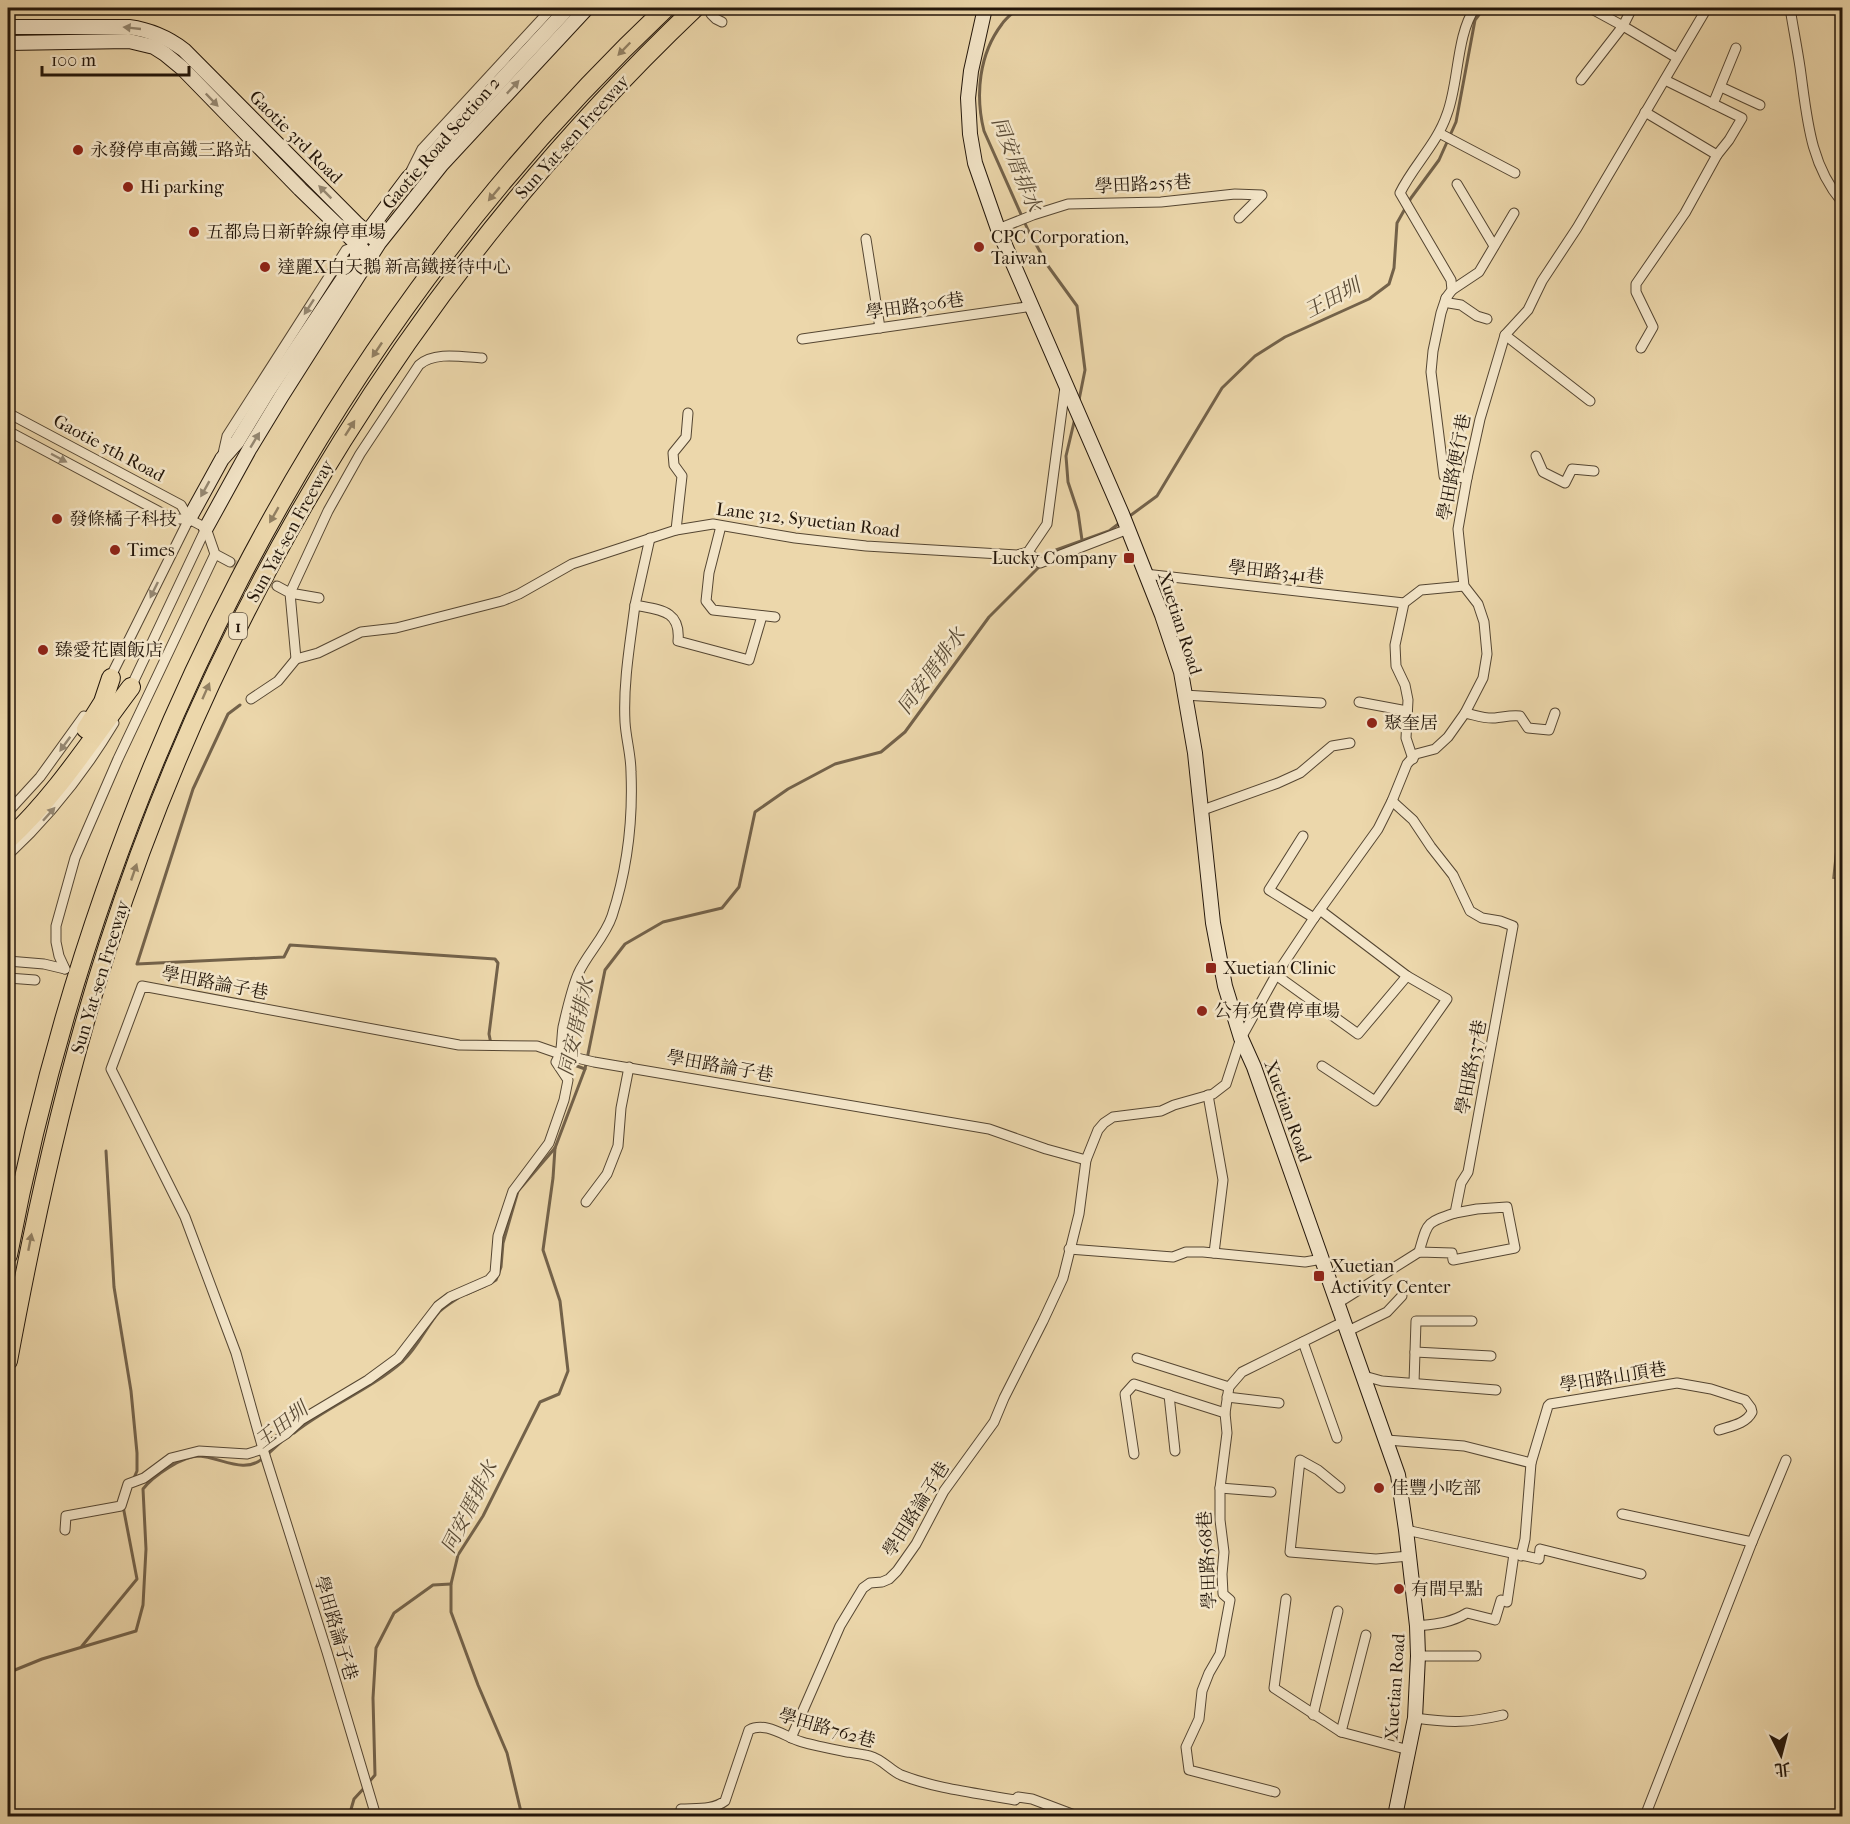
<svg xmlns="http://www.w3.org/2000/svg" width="1850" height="1824" font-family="'IM FELL French Canon','Noto Serif TC',serif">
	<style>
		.park { fill: url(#park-crowns); stroke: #76664d; stroke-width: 1.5 }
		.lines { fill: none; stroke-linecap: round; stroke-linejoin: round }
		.stream { stroke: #73624a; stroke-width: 3 }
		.street-tunnel { stroke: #c4b08b; stroke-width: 9; stroke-dasharray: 9 4.5; stroke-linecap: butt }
		.street-casing { stroke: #554632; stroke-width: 11 }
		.secondary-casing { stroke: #23160a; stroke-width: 16 }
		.highway-casing { stroke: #23160a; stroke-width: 20 }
		.street { stroke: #f3e5c8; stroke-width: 9 }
		.secondary { stroke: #f3e5c8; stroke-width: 14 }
		.highway { stroke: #ecd7ab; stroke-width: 18 }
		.oneway { fill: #958872 }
		.oneway2 { fill: #928063 }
		.poi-dot { fill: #8f2418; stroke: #f3e5c8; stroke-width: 2 }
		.labels { text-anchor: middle; stroke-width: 5; stroke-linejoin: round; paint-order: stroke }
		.shield { fill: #f3e5c8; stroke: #615443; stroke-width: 1.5 }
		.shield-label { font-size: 16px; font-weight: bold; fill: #23160a }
		.street-label { font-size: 18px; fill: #23160a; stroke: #f3e5c8 }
		.poi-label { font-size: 18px; fill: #23160a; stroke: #f3e5c8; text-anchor: start }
		.water-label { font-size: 20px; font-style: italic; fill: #584934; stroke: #f3e5c8 }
	</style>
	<defs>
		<pattern id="park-crowns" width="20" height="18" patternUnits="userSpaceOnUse" patternTransform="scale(1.5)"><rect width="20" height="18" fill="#cab690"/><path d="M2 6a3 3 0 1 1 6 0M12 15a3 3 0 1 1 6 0" fill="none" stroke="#ad9c7b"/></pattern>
	</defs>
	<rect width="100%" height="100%" fill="#ecd7ab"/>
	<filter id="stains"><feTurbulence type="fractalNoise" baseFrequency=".00333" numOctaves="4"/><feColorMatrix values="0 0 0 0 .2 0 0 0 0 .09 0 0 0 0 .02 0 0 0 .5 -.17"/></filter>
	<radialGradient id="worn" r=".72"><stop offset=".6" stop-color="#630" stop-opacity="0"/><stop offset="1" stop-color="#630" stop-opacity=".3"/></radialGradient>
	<path class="park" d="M1840 811 1842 812V879L1833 878Z"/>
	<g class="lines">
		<g class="stream">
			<path d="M1018 8C1013 13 1006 18 1002 24 979 54 975 95 984 131L1028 230 1048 266 1077 306 1085 370 1079 400"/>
			<path d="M1075 418 1066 456 1068 482 1078 512 1082 540"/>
			<path d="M1127 518 1157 496 1222 388 1255 356 1285 337 1369 299 1389 284 1394 268 1397 223 1411 198 1439 160 1456 122 1475 20 1484 8"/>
			<path d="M1052 554 1056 550 1109 531 1121 522"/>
			<path d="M240 705 228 714 193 789 137 964 284 957 290 945 495 959 498 963 489 1034 491 1044"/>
			<path d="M561 1060 585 1069"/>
			<path d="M106 1151 114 1287 131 1391 137 1453V1471L133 1480"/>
			<path d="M491 1283 496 1280 501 1267 503 1243 518 1191 555 1148"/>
			<path d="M467 1294 485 1286"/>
			<path d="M294 1433C328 1406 370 1390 403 1361 418 1347 426 1327 439 1312 444 1307 452 1302 458 1298"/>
			<path d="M268 1454 281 1442"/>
			<path d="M82 1646 137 1579 123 1506"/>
			<path d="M369 1782 375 1775 373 1698 376 1648 394 1613 433 1585 451 1584"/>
			<path d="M8 1783 10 1672 42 1659 136 1631 143 1605 146 1549 143 1489C153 1476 182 1456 199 1456 220 1457 245 1475 263 1458"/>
			<path d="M349 1816 354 1799 365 1787"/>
			<path d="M522 1816 507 1753 478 1685 451 1612V1584L458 1555 483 1516 540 1402 559 1394 568 1371 560 1301 543 1250 553 1178 555 1148 585 1069 605 970 625 944 663 922 722 908 739 887 755 812 788 789 835 764 881 752 905 732 989 617 1041 565"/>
		</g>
		<path class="street-tunnel" d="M230 562 277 586"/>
		<defs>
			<g id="street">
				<path d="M1632 8 1623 26 1677 58"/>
				<path d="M1790 8C1793 27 1797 47 1800 67 1807 116 1809 163 1842 202"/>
				<path d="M711 14 716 19 722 22"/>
				<path d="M1581 80 1623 26 1590 8"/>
				<path d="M1665 80 1742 118 1729 140 1717 155"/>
				<path d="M1721 87 1760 105"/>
				<path d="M1713 104 1736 48"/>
				<path d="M1439 133 1515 173"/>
				<path d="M411 171 422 149 552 8"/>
				<path d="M1457 184 1494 246"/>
				<path d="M998 229 1033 215 1068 204 1161 202 1235 194 1262 195 1239 218"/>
				<path d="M866 239 880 328"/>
				<path d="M1452 290 1479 272 1514 213"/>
				<path d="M1446 298 1449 303 1461 305 1477 316 1487 319"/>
				<path d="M1505 335 1590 401"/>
				<path d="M802 339 1033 306"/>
				<path d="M1641 348 1653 327 1636 292V284L1685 213 1717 155 1645 112"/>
				<path d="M8 413 181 505 189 519 206 528"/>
				<path d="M8 431 173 519H189"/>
				<path d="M1536 456 1543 472 1565 483 1572 469 1594 471"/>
				<path d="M222 458 227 436 346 250 357 246"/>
				<path d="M1467 478 1444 476 1431 372 1433 351 1441 313 1446 298 1452 290 1451 280 1400 193C1413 166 1437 144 1447 114 1459 83 1456 35 1475 8"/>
				<path d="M721 526 709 573 706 601 713 610 775 617"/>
				<path d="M206 528 215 554 230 562"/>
				<path d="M676 530 682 476 674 465 673 453 686 437 688 413"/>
				<path d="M650 538 635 605C660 610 681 610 678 641L749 660 762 616"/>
				<path d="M1028 552 1040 563 1128 529"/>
				<path d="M1145 574 1404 603 1421 590 1464 586"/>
				<path d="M277 586 290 593 296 659 318 653 361 632 396 628 502 601 519 594 572 564 676 530 713 524 795 538 866 546 1017 555 1028 552 1047 524 1065 387"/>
				<path d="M319 598 290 593 328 511 360 454 419 365C434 351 463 357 482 358"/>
				<path d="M1404 603 1395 645 1396 666 1405 685 1408 700 1406 738 1413 759"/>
				<path d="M109 680 189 519"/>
				<path d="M130 689 206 528"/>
				<path d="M1184 695 1321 703"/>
				<path d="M251 699 278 681 296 659"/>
				<path d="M1359 702 1407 711"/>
				<path d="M1465 713C1475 715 1485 719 1495 718 1504 717 1511 715 1520 716L1528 728 1549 730 1555 713"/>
				<path d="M1392 801 1413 820 1431 847 1453 875 1470 911 1482 918 1500 921 1513 926 1468 1172 1461 1183 1455 1213C1425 1223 1428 1222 1419 1252"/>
				<path d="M1200 811 1278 783 1300 773 1332 746 1350 743"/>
				<path d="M8 812 40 777 84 716"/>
				<path d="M1303 836 1269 890 1314 918"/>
				<path d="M8 855C51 815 84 773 114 723"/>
				<path d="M1320 910 1407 976 1447 999 1375 1101 1322 1066"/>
				<path d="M8 961 44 964 65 969"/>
				<path d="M65 969 59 956 56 942V926L75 858 118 759 215 554"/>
				<path d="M1276 975 1358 1034 1407 976"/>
				<path d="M8 978 35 980"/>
				<path d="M1208 1095 1223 1180 1214 1253"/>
				<path d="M586 1202 607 1174 618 1146 621 1108 629 1067"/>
				<path d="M1069 1249 1173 1257 1186 1252H1203L1305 1262 1322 1259"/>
				<path d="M1338 1303 1419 1252 1452 1253 1453 1260 1515 1248 1507 1207 1477 1209 1455 1213"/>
				<path d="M1348 1331 1387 1312 1402 1296"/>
				<path d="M1303 1342 1337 1438"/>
				<path d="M1415 1352 1491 1356"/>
				<path d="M1137 1358 1229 1387"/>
				<path d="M1364 1376 1382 1381 1496 1390"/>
				<path d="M1414 1383 1416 1321H1472"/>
				<path d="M1169 1395 1175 1451"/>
				<path d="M1227 1397 1279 1403"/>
				<path d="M1387 1440 1464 1446 1531 1463"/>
				<path d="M1134 1454 1125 1394 1134 1384 1225 1413"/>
				<path d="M1220 1488 1271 1492"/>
				<path d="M1340 1488 1318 1470 1300 1460 1290 1552 1376 1559 1409 1556"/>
				<path d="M1622 1514 1752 1542"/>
				<path d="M65 1530 66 1516 121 1506 128 1484 144 1478 171 1458 199 1451 247 1454 263 1449 286 1434 301 1420 368 1380 398 1358 438 1306 450 1297 489 1280 495 1273 498 1236 513 1191 549 1143 564 1100 568 1080 556 1062C563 1051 561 1040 563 1027 567 1010 571 991 578 974 587 954 605 937 612 916 627 870 633 820 631 772 631 755 626 739 625 722 623 683 630 644 635 605"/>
				<path d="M1406 1530 1539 1559 1540 1549 1641 1574"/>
				<path d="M1521 1556 1525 1539 1531 1463 1548 1406 1550 1404 1677 1383 1711 1389 1745 1400 1751 1408 1752 1412C1746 1424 1731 1426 1719 1430"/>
				<path d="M1286 1599 1274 1688 1341 1732 1409 1750"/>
				<path d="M1417 1626C1435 1624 1451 1623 1467 1613L1495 1620 1501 1600 1507 1602 1514 1554"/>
				<path d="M1418 1656H1476"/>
				<path d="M1313 1715 1338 1611"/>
				<path d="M1415 1718C1451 1723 1468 1723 1503 1715"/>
				<path d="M1341 1732 1366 1635"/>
				<path d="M791 1738 840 1626 863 1588 870 1583 882 1582 889 1579 897 1571 916 1544 944 1491 994 1422 1004 1398 1043 1321 1063 1278 1079 1214 1086 1160 1098 1130 1104 1123 1113 1117 1161 1111 1174 1105 1213 1094 1226 1084 1241 1038 1276 975 1314 918 1378 829 1392 801 1407 764 1416 754 1435 749 1448 737 1465 713 1483 678 1487 654 1484 622 1478 604 1464 586 1458 529 1467 478 1480 419 1505 335 1528 310 1542 281 1577 228 1707 8"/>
				<path d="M1275 1792 1189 1770 1186 1747 1199 1719 1202 1691 1209 1673 1220 1654 1230 1600 1223 1594 1222 1574 1224 1552 1220 1520V1488L1227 1433 1225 1413 1229 1387 1242 1372 1345 1321"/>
				<path d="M681 1809C696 1808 713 1810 725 1801L749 1730C766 1721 785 1737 802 1742 816 1746 832 1749 847 1752 854 1753 862 1754 870 1756 882 1759 890 1770 901 1775 937 1789 977 1793 1015 1800L1018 1797 1032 1799 1077 1816"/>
				<path d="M376 1816 327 1652 263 1449 236 1353 185 1217 111 1069 142 986 459 1045 537 1046 560 1054 594 1062 989 1129 1046 1149 1086 1160"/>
				<path d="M1645 1816 1752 1542 1786 1460"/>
			</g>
			<g id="secondary">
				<path d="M985 8 971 71 968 98 970 134 975 163 998 229 1122 514 1162 615 1181 672 1195 753 1213 923 1225 986 1241 1038 1254 1067 1398 1475 1406 1530 1417 1626 1418 1656 1415 1718 1395 1816"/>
				<path d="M8 27H129C151 30 167 37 184 50L356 223 373 238"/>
				<path d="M8 43 129 41 154 47 165 54 182 68 300 189 363 250"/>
				<path d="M189 519 222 459 237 442 268 391 357 258V246L408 178 431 156 568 8"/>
				<path d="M206 528 250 448 281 397 379 243 442 164 587 8"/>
			</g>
			<g id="highway">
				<path d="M86 729 103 702 111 678"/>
				<path d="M8 840C56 795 91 740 131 687"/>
				<path d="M8 1255C97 786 317 338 666 8"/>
				<path d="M8 1361C34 1221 64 1082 108 946 223 589 423 267 695 8"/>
			</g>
		</defs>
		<use href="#street" class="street-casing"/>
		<use href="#secondary" class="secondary-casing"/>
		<use href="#highway" class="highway-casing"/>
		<use href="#street" class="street"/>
		<use href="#secondary" class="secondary"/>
		<use href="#highway" class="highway"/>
	</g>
	<defs><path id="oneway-solid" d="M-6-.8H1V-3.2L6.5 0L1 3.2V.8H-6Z" transform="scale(1.5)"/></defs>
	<g class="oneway">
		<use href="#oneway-solid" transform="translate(132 28) rotate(-174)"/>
		<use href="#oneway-solid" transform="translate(513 87) rotate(-47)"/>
		<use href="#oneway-solid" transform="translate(212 100) rotate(46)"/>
		<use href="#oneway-solid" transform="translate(325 192) rotate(-135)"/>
		<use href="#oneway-solid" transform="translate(309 307) rotate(123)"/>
		<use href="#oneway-solid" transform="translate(255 440) rotate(-59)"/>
		<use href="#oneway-solid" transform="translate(59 458) rotate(28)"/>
		<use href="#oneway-solid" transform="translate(205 489) rotate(119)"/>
		<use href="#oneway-solid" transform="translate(154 590) rotate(116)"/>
		<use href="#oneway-solid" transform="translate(65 744) rotate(126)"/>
		<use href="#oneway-solid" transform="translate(49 814) rotate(-48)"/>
	</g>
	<g class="oneway2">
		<use href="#oneway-solid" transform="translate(624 49) rotate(134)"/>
		<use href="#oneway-solid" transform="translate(494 194) rotate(130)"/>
		<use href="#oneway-solid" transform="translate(377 350) rotate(124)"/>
		<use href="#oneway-solid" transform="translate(350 428) rotate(-57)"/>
		<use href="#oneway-solid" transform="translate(274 515) rotate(120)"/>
		<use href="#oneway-solid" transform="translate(206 691) rotate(-66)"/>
		<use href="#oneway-solid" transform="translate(134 872) rotate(-71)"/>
		<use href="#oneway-solid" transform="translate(30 1242) rotate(-79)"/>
	</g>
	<g class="poi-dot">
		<circle cx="78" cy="150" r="6"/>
		<circle cx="128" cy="187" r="6"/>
		<circle cx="194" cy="232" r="6"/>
		<circle cx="979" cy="247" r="6"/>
		<circle cx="265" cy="267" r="6"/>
		<circle cx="57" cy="519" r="6"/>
		<circle cx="115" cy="550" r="6"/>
		<rect x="1123" y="552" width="12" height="12" rx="3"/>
		<circle cx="43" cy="650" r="6"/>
		<circle cx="1372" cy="723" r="6"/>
		<rect x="1205" y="962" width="12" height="12" rx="3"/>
		<circle cx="1202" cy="1011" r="6"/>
		<rect x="1313" y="1270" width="12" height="12" rx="3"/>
		<circle cx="1379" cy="1488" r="6"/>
		<circle cx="1399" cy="1589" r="6"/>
	</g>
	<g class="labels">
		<rect class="shield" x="229" y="613" width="18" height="26" rx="4.5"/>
		<g class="shield-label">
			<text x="238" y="632">1</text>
		</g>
		<g class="street-label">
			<text transform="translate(296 137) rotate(45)" y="6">Gaotie 3rd Road</text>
			<text transform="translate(572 137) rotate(-48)" y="6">Sun Yat-sen Freeway</text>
			<text transform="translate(441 143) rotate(-49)" y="6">Gaotie Road Section 2</text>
			<text transform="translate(1143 184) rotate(-3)" y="6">學田路255巷</text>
			<text transform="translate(915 306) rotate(-8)" y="6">學田路306巷</text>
			<text transform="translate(109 448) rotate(28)" y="6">Gaotie 5th Road</text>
			<text transform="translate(1454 467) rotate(-79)" y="6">學田路便行巷</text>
			<text transform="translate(808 520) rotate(7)" y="6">Lane 312, Syuetian Road</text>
			<text transform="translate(290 531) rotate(-61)" y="6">Sun Yat-sen Freeway</text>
			<text transform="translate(1276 572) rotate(6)" y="6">學田路341巷</text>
			<text transform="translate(1180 623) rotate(72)" y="6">Xuetian Road</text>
			<text transform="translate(100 977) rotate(-73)" y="6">Sun Yat-sen Freeway</text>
			<text transform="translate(215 983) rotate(11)" y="6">學田路論子巷</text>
			<text transform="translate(720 1066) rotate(10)" y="6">學田路論子巷</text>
			<text transform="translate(1471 1067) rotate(-79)" y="6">學田路537巷</text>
			<text transform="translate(1288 1111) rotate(70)" y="6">Xuetian Road</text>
			<text transform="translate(1613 1377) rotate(-9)" y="6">學田路山頂巷</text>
			<text transform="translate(916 1509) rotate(-58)" y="6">學田路論子巷</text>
			<text transform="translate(1207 1560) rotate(-93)" y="6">學田路568巷</text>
			<text transform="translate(336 1628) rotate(73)" y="6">學田路論子巷</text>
			<text transform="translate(1395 1687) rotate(-86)" y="6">Xuetian Road</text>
			<text transform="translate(827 1728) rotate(16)" y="6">學田路762巷</text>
		</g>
		<g class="poi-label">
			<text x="90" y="156">永發停車高鐵三路站</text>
			<text x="140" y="193">Hi parking</text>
			<text x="206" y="238">五都烏日新幹線停車場</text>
			<text x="991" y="243">CPC Corporation,<tspan x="991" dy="21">Taiwan</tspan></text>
			<text x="277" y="273">達麗X白天鵝 新高鐵接待中心</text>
			<text x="69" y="525">發條橘子科技</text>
			<text x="127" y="556">Times</text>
			<text x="1117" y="564" text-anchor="end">Lucky Company</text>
			<text x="55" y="656">臻愛花園飯店</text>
			<text x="1384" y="729">聚奎居</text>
			<text x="1223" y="974">Xuetian Clinic</text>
			<text x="1214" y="1017">公有免費停車場</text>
			<text x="1331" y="1272">Xuetian<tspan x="1331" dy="21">Activity Center</tspan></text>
			<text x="1391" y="1494">佳豐小吃部</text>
			<text x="1411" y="1595">有間早點</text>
		</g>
		<g class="water-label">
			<text transform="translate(1017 164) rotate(68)" y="7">同安厝排水</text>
			<text transform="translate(1332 298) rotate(-28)" y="7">王田圳</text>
			<text transform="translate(931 671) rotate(-54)" y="7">同安厝排水</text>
			<text transform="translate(576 1027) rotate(-77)" y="7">同安厝排水</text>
			<text transform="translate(281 1425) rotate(-38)" y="7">王田圳</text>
			<text transform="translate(469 1507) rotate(-63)" y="7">同安厝排水</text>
		</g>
	</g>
	<rect width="1850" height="1824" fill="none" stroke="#ecd7ab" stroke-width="30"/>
	<rect x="9" y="9" width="1832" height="1806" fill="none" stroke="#23160a" stroke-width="3"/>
	<rect x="15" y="15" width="1820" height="1794" fill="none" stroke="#23160a" stroke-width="1.5"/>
	<g transform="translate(1781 1755) rotate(174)" stroke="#f3e5c8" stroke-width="4.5" paint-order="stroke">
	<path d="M0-4.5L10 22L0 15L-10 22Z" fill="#23160a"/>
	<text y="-9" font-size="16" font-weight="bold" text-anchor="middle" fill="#23160a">北</text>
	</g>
	<path d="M42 66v9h147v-9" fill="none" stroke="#23160a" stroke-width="3"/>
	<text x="51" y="66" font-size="18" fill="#23160a" stroke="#f3e5c8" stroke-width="4.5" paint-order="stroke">100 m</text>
	<rect width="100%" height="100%" filter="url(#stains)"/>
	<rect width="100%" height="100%" fill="url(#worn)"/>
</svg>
